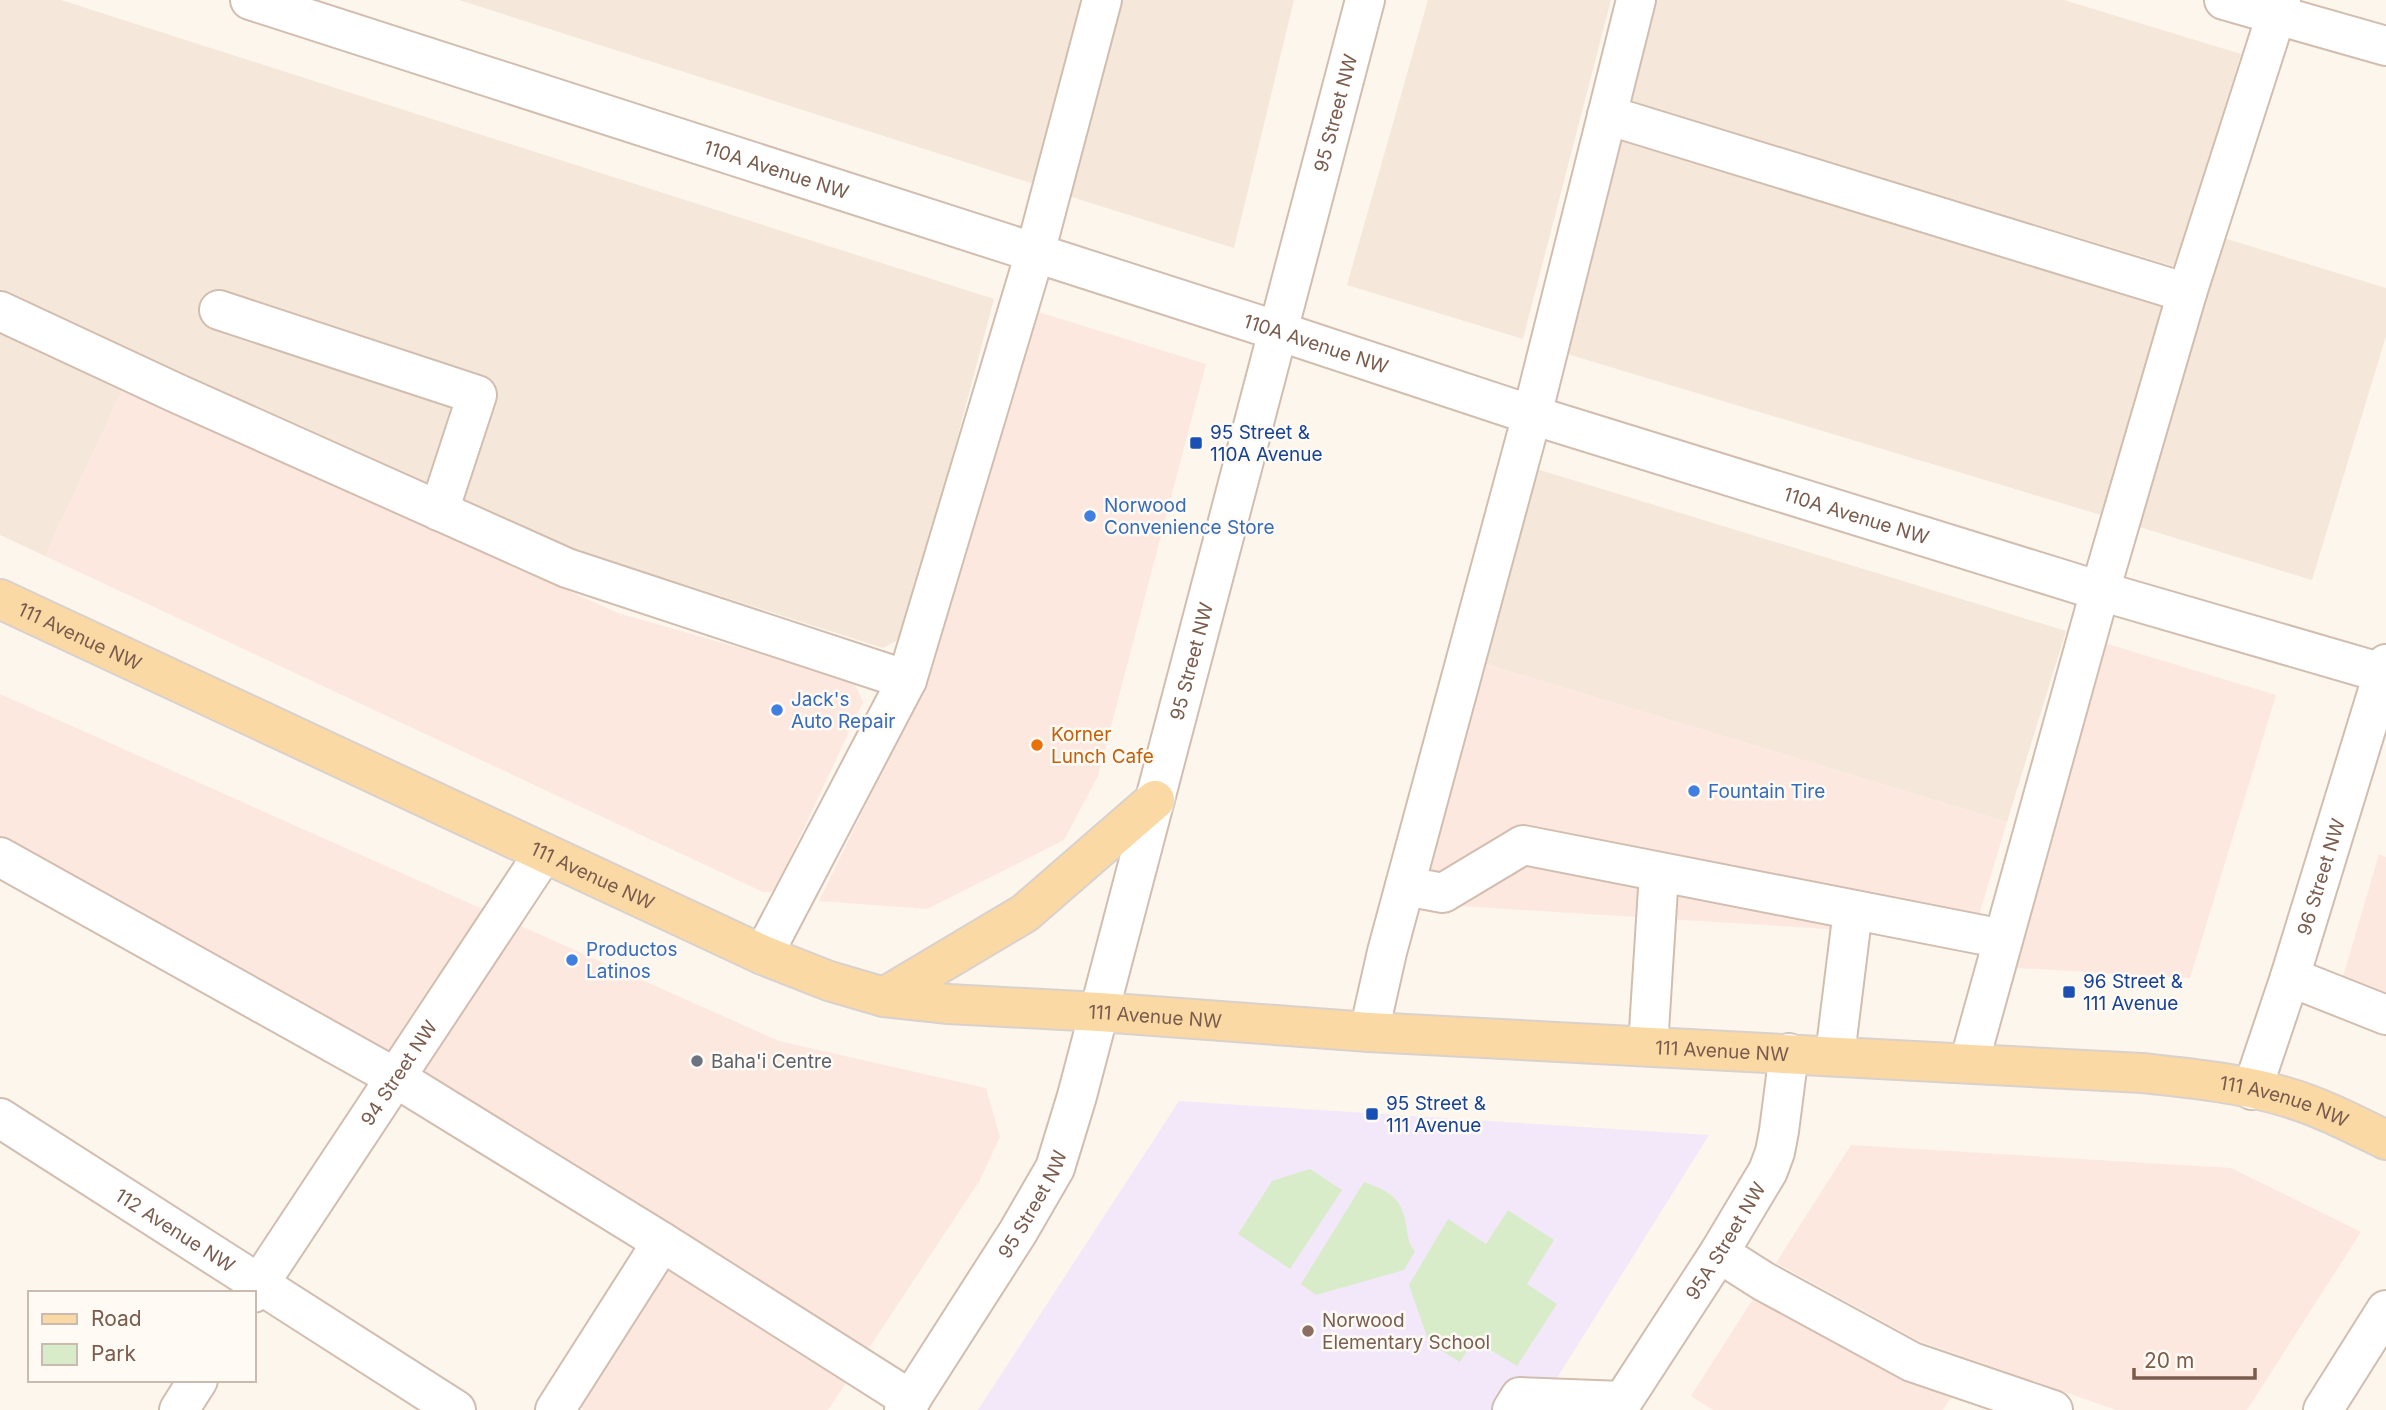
<svg xmlns="http://www.w3.org/2000/svg" width="2386" height="1410" font-family="Inter,sans-serif">
	<style>
		.residential { fill: #f5e8da }
		.commercial { fill: #fde8e0 }
		.education { fill: #f3e8fa }
		.green { fill: #d8ecc9 }
		.lines { fill: none; stroke-linecap: round; stroke-linejoin: round }
		.minor-casing { stroke: #d1beb0; stroke-width: 42 }
		.major-casing { stroke: #dad1cd; stroke-width: 42 }
		.minor { stroke: #fff; stroke-width: 38 }
		.major { stroke: #fbd9a5; stroke-width: 38 }
		.transit-dot { fill: #1a4fb4; stroke: #fffaf3; stroke-width: 2.5 }
		.shop-dot { fill: #3f7fe0; stroke: #fffaf3; stroke-width: 2.5 }
		.food-dot { fill: #e8710a; stroke: #fffaf3; stroke-width: 2.5 }
		.worship-dot { fill: #6b7280; stroke: #fffaf3; stroke-width: 2.5 }
		.education-dot { fill: #8d6e63; stroke: #fffaf3; stroke-width: 2.5 }
		.labels { text-anchor: middle; stroke-width: 5; stroke-linejoin: round; paint-order: stroke }
		.street-label { font-size: 19px; fill: #7a5c4d; stroke: #fffaf3 }
		.transit-label { font-size: 19px; fill: #164399; stroke: #fffaf3; text-anchor: start }
		.shop-label { font-size: 19px; fill: #366cbe; stroke: #fffaf3; text-anchor: start }
		.food-label { font-size: 19px; fill: #c56008; stroke: #fffaf3; text-anchor: start }
		.worship-label { font-size: 19px; fill: #5b616d; stroke: #fffaf3; text-anchor: start }
		.education-label { font-size: 19px; fill: #785e54; stroke: #fffaf3; text-anchor: start }
	</style>
	<rect width="100%" height="100%" fill="#fdf6ec"/>
	<g class="residential">
		<path d="M0 0H61L994 299 905 636 883 648 546 540 137 357 0 290Z"/>
		<path d="M459 0H1082L1034 184Z"/>
		<path d="M1110 0H1294L1234 248 1059 193Z"/>
		<path d="M1428 0H1611L1523 339 1347 285Z"/>
		<path d="M1649 0H2064L2241 54 2176 267 1623 99Z"/>
		<path d="M1617 135 2166 302 2101 515 1554 350Z"/>
		<path d="M2224 238 2386 288V336L2312 580 2136 526Z"/>
		<path d="M0 331 122 391 45 556 0 535Z"/>
		<path d="M1527 466 2066 631 2007 822 1475 661Z"/>
	</g>
	<g class="commercial">
		<path d="M1029 309 1206 364 1098 776 1064 840 927 909 819 901 932 669Z"/>
		<path d="M122 391 618 613 853 680 863 702 774 892H763L45 556Z"/>
		<path d="M2101 642 2276 695 2190 978 2001 967Z"/>
		<path d="M1475 661 2007 822 1972 938 1411 903Z"/>
		<path d="M0 694 779 1041 986 1088 1000 1137 980 1180 828 1410H584L563 1397 662 1228 457 1092 0 841Z"/>
		<path d="M2379 854 2386 857V1037L2333 1011Z"/>
		<path d="M1851 1145 2231 1168 2361 1232 2247 1410H2116L1919 1341 1776 1263Z"/>
		<path d="M1756 1294 1955 1391 1943 1410H1713L1691 1396Z"/>
	</g>
	<path class="education" d="M1179 1101 1709 1135 1537 1410H978Z"/>
	<g class="green">
		<path d="M1310 1169 1342 1190 1290 1269 1238 1234 1272 1181Z"/>
		<path d="M1364 1182C1392 1192 1403 1199 1407 1230 1408 1238 1409 1245 1415 1251L1404 1270 1316 1295 1301 1284Z"/>
		<path d="M1508 1210 1554 1240 1527 1284 1557 1304 1517 1366 1474 1340 1460 1362 1429 1343 1409 1285 1448 1219 1486 1244Z"/>
	</g>
	<g class="lines">
		<defs>
			<g id="minor">
				<path id="s1" d="M250 0 1278 331 1532 415 2100 591 2386 674"/>
				<path d="M2224 0 2386 46"/>
				<path d="M1607 115 2187 293"/>
				<path d="M219 310 477 395 439 511"/>
				<path d="M0 311 176 393 567 568 907 680"/>
				<path d="M0 857 396 1078 662 1242 911 1400"/>
				<path d="M1405 886 1443 893 1523 845 2003 939"/>
				<path d="M763 955 907 680 1035 253 1102 0"/>
				<path d="M2290 977 2386 1015"/>
				<path d="M1369 1032 1387 952 1532 415 1636 0"/>
				<path d="M1648 1046 1659 873"/>
				<path d="M1835 1055 1853 910"/>
				<path d="M1969 1063 2100 591 2187 293 2281 0"/>
				<path id="s2" d="M2252 1090 2290 977 2386 664"/>
				<path id="s3" d="M0 1118 456 1410"/>
				<path d="M1719 1253 1763 1281 1912 1362 2053 1410"/>
				<path id="s4" d="M253 1293 544 853"/>
				<path d="M179 1410 198 1380"/>
				<path d="M555 1410 662 1242"/>
				<path id="s5" d="M904 1410 1018 1232 1055 1168 1077 1096 1365 0"/>
				<path d="M1512 1410 1520 1397 1622 1401"/>
				<path id="s6" d="M1617 1410 1719 1253 1768 1171 1775 1152 1779 1131 1789 1053"/>
				<path d="M2323 1410 2386 1310"/>
			</g>
			<g id="major">
				<path id="s7" d="M0 599 763 955 829 981 884 997 949 1004 1099 1012 1369 1032 2142 1073C2189 1078 2240 1083 2286 1097 2321 1107 2353 1124 2386 1140"/>
				<path d="M884 997 1025 913 1155 800"/>
			</g>
		</defs>
		<use href="#minor" class="minor-casing"/>
		<use href="#major" class="major-casing"/>
		<use href="#minor" class="minor"/>
		<use href="#major" class="major"/>
	</g>
	<g class="transit-dot">
		<rect x="1189" y="436" width="14" height="14" rx="3.5"/>
		<rect x="2062" y="985" width="14" height="14" rx="3.5"/>
		<rect x="1365" y="1107" width="14" height="14" rx="3.5"/>
	</g>
	<g class="shop-dot">
		<circle cx="1090" cy="516" r="7"/>
		<circle cx="777" cy="710" r="7"/>
		<circle cx="1694" cy="791" r="7"/>
		<circle cx="572" cy="960" r="7"/>
	</g>
	<circle class="food-dot" cx="1037" cy="745" r="7"/>
	<circle class="worship-dot" cx="697" cy="1061" r="7"/>
	<circle class="education-dot" cx="1308" cy="1331" r="7"/>
	<g class="labels">
		<g class="street-label">
			<text dy="7" stroke="none"><textPath href="#s5" startOffset="1377">95 Street NW</textPath></text>
			<text dy="7" stroke="none"><textPath href="#s1" startOffset="553">110A Avenue NW</textPath></text>
			<text dy="7" stroke="none"><textPath href="#s1" startOffset="1120">110A Avenue NW</textPath></text>
			<text dy="7" stroke="none"><textPath href="#s1" startOffset="1687">110A Avenue NW</textPath></text>
			<text dy="7" stroke="none"><textPath href="#s7" startOffset="88">111 Avenue NW</textPath></text>
			<text dy="7" stroke="none"><textPath href="#s5" startOffset="810">95 Street NW</textPath></text>
			<text dy="7" stroke="none"><textPath href="#s7" startOffset="654">111 Avenue NW</textPath></text>
			<text dy="7" stroke="none"><textPath href="#s2" startOffset="224">96 Street NW</textPath></text>
			<text dy="7" stroke="none"><textPath href="#s7" startOffset="1242">111 Avenue NW</textPath></text>
			<text dy="7" stroke="none"><textPath href="#s7" startOffset="1810">111 Avenue NW</textPath></text>
			<text dy="7" stroke="none"><textPath href="#s4" startOffset="264">94 Street NW</textPath></text>
			<text dy="7" stroke="none"><textPath href="#s7" startOffset="2376">111 Avenue NW</textPath></text>
			<text dy="7" stroke="none"><textPath href="#s5" startOffset="243">95 Street NW</textPath></text>
			<text dy="7" stroke="none"><textPath href="#s3" startOffset="208">112 Avenue NW</textPath></text>
			<text dy="7" stroke="none"><textPath href="#s6" startOffset="201">95A Street NW</textPath></text>
		</g>
		<g class="transit-label">
			<text x="1210" y="439">95 Street &amp;<tspan x="1210" dy="22">110A Avenue</tspan></text>
			<text x="2083" y="988">96 Street &amp;<tspan x="2083" dy="22">111 Avenue</tspan></text>
			<text x="1386" y="1110">95 Street &amp;<tspan x="1386" dy="22">111 Avenue</tspan></text>
		</g>
		<g class="shop-label">
			<text x="1104" y="512">Norwood<tspan x="1104" dy="22">Convenience Store</tspan></text>
			<text x="791" y="706">Jack's<tspan x="791" dy="22">Auto Repair</tspan></text>
			<text x="1708" y="798">Fountain Tire</text>
			<text x="586" y="956">Productos<tspan x="586" dy="22">Latinos</tspan></text>
		</g>
		<g class="food-label">
			<text x="1051" y="741">Korner<tspan x="1051" dy="22">Lunch Cafe</tspan></text>
		</g>
		<g class="worship-label">
			<text x="711" y="1068">Baha'i Centre</text>
		</g>
		<g class="education-label">
			<text x="1322" y="1327">Norwood<tspan x="1322" dy="22">Elementary School</tspan></text>
		</g>
	</g>
	<rect x="28" y="1291" width="228" height="91" fill="#fffaf3" stroke="#cabbb1" stroke-width="2"/>
	<rect x="42" y="1314" width="35" height="10" fill="#fbd9a5" stroke="#cabbb1" stroke-width="2"/>
	<text x="91" y="1326" font-size="21" fill="#7a5c4d">Road</text>
	<rect x="42" y="1344" width="35" height="21" fill="#d8ecc9" stroke="#cabbb1" stroke-width="2"/>
	<text x="91" y="1361" font-size="21" fill="#7a5c4d">Park</text>
	<path d="M2134 1368v10h121v-10" fill="none" stroke="#7a5c4d" stroke-width="3.5"/>
	<text x="2144" y="1368" font-size="21" fill="#7a5c4d" stroke="#fffaf3" stroke-width="5" paint-order="stroke">20 m</text>
</svg>
